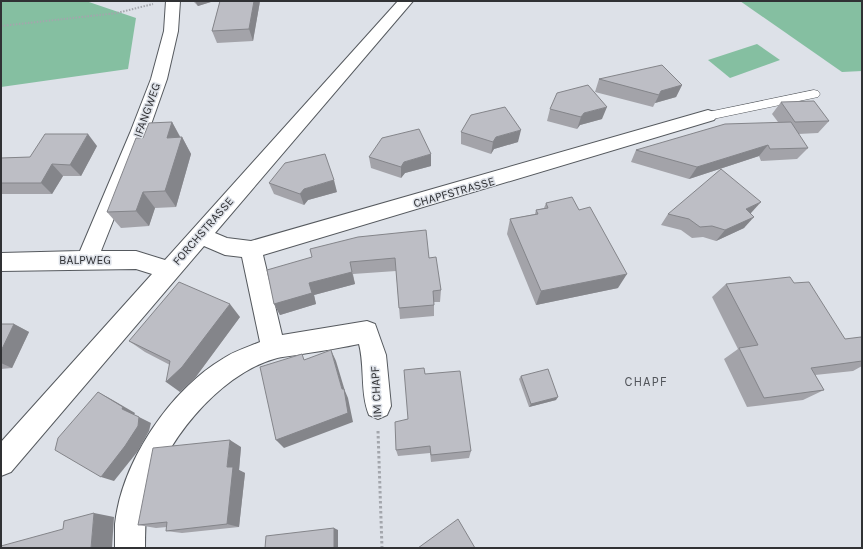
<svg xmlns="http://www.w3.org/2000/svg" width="863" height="549" font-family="Karla,sans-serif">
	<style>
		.green { fill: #85bfa1 }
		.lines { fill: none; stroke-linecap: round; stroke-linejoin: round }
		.service-casing { stroke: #55595e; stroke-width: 1 }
		.minor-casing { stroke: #55595e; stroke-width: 2 }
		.path-far1 { stroke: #a3a6ac; stroke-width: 2; stroke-dasharray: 1.5 1.5; stroke-linecap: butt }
		.path { stroke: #a3a6ac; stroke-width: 3; stroke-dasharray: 2.5 2.5; stroke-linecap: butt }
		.service { fill: #fff; fill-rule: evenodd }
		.minor { fill: #fff; fill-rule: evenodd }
		.wall { fill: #a3a3a9 }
		.shaded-wall { fill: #84858a }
		.building { fill: #bdbec5; stroke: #84858a }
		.labels { text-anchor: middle; stroke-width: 3; stroke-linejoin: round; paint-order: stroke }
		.street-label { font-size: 12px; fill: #303134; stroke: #dde1e8 }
		.neighbourhood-label { font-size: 13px; letter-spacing: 1px; fill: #52555b; stroke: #dde1e8 }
	</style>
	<rect width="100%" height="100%" fill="#dde1e8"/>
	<g class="green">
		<path d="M1 1H86L136 18 128 69 1 87Z"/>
		<path d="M740 1H862V71L842 72Z"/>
		<path d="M757 44 780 60 730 78 708 60Z"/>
	</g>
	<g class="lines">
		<defs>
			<path id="service" d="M814 90 818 91 820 94 818 97 708 120 704 119 702 116 704 113 708 112Z"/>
			<path id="minor" d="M166 1H180L178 31 167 79 148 133 101 251H136L165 260 398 1H413L215 233 227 238 251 241 708 110 714 112 717 116 714 120 263 255 282 335 367 321 375 324 386 355 391 406 387 415 378 419 369 415C360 393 365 367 359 344 340 348 321 351 302 354 293 356 283 356 274 359 218 375 160 446 148 502 145 518 145 532 145 548H115C115 540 115 532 115 524 122 461 170 390 224 358 235 351 248 347 260 342L242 257 225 255 204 246 11 472 1 476V442L152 274 136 269 1 271V253L80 251 130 133 151 79 164 31Z"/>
		</defs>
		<use href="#service" class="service-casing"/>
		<use href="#minor" class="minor-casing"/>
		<path class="path-far1" d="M1 26 117 13 153 4"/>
		<path class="path" d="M378 431 382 548"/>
		<use href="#service" class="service"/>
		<use href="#minor" class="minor"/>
	</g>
	<g class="wall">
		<path d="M193 1H214L198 6Z"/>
		<path d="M220 1H260L253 41 217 43 212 31Z"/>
		<path d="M599 79 682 85 676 97 655 103 653 107 595 92Z"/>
		<path d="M781 102 829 121 818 133 798 134 808 148 797 159 761 161 759 156 689 179 631 162 636 150 778 122 772 114Z"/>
		<path d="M550 109 602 119 580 125 577 129 547 121Z"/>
		<path d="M172 122 181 138 182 137 191 154 176 207 155 208 149 226 121 228 107 212 143 138Z"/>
		<path d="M461 132 518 142 494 149 491 154 461 144Z"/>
		<path d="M97 146 81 176H63L52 194H1V158L30 157Z"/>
		<path d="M369 157 431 166 405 173 401 178 371 168Z"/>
		<path d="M269 183 337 192 308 200 304 205 274 194Z"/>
		<path d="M546 203 618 288 536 305 507 234 510 219 535 214 536 210 544 208Z"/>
		<path d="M668 214H751L744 228 716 241 703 237 692 238 681 230 661 225Z"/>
		<path d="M312 257 429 258 441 290 440 302H434V316L400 319 396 271 353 274 355 284 314 295 316 304 280 315 274 304Z"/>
		<path d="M794 283 845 339H862V366L853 371 815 375 824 390 803 400 747 407 724 359 738 349 712 297 726 284Z"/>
		<path d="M240 317 195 378 180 392 170 365 145 352 129 341Z"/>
		<path d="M1 324H14L29 332 12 368 1 369Z"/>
		<path d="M425 374 471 451 469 458 431 462 430 453 398 456 396 450Z"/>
		<path d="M521 376 556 400 529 407 519 379Z"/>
		<path d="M241 447 239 470 245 473 239 527 182 533 166 531 167 527 156 528 138 525Z"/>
	</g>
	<g class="shaded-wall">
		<path d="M195 1H214L198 6Z"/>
		<path d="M254 1H260L253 41 249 29Z"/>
		<path d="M682 85 676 97 655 103 661 91Z"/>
		<path d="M607 107 602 119 580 125 577 129 581 117 584 113Z"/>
		<path d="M172 122 181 139 182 137 191 154 176 207 165 191 167 138Z"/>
		<path d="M521 130 518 142 494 149 491 154 493 142 496 137Z"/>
		<path d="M88 134 97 146 81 176 70 165Z"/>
		<path d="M768 145 759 156 689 179 697 167Z"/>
		<path d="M431 154V166L405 173 401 178V167L404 162Z"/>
		<path d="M52 164 63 176 52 194 41 183Z"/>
		<path d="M334 180 337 192 308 200 304 205 300 194 304 189Z"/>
		<path d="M143 192 155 208 149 226 136 211Z"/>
		<path d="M761 202 751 213 737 220 746 209Z"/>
		<path d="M754 217 744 228 716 241 725 230Z"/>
		<path d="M352 272 355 284 314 295 316 304 280 315 274 304 309 283Z"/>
		<path d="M627 274 618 288 536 305 541 291Z"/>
		<path d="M230 304 240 317 195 378 180 392 166 382Z"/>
		<path d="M14 324 29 332 12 368 1 363V351Z"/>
		<path d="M331 350 336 361 345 391 348 398 353 422 284 448 276 440 342 389Z"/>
		<path d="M98 392 111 399 135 413 134 415 122 409Z"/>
		<path d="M558 397 556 400 529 407 531 404Z"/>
		<path d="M139 417 151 423 149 431 138 451 114 481 101 477Z"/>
		<path d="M230 440 241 447 239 470 245 473 239 527 227 524V467Z"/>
		<path d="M94 513 114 517 112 548H91Z"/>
		<path d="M334 528 338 530V548H334Z"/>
	</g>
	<g class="building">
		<path d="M220 1H254L249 29 212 31Z"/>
		<path d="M662 65 682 85 661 91 659 95 599 79Z"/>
		<path d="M588 85 607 107 584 113 581 117 550 109 557 93Z"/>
		<path d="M814 101 829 121 795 122 781 102Z"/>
		<path d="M505 107 521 130 496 137 493 142 461 132 471 115Z"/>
		<path d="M172 122 167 138 182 137 165 191 143 192 136 211 107 212 136 138H143L149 123Z"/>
		<path d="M791 122 808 148 770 149 768 145 697 167 636 150 725 124Z"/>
		<path d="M419 129 431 154 404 162 401 167 369 157 382 138Z"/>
		<path d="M45 134H88L70 165 52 164 41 183H1V158L30 157Z"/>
		<path d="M325 154 334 180 304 189 300 194 269 183 285 163Z"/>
		<path d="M721 169 761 202 746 209 754 217 725 230 712 226 700 227 689 219 668 214Z"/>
		<path d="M572 197 579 210 590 207 627 274 541 291 510 219 538 214 536 210 548 208 546 203Z"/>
		<path d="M426 230 429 258 436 257 441 290 433 291 434 305 399 308 395 258 350 262 352 272 309 283 312 293 274 304 267 270 312 257 310 249 358 237Z"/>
		<path d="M790 277 794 283 809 282 845 339 861 337 862 339V361L811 368 824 390 764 398 739 348 758 345 726 284Z"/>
		<path d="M179 282 230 304 182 367 166 382 170 361 129 341Z"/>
		<path d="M1 324H14L1 351Z"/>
		<path d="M331 350 342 389H344L348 413 276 440 260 367 302 354 304 360Z"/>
		<path d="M424 368 425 374 460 371 471 451 431 455 430 446 396 450 395 422 408 419 404 370Z"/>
		<path d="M548 369 558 397 531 404 521 376Z"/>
		<path d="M98 392 123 407 122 409 139 417 138 426 125 446 101 477 55 450 58 438Z"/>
		<path d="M230 440 227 467H233L227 524 166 531 167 522 138 525 153 448Z"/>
		<path d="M94 513 91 548H1V546L63 529 64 521Z"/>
		<path d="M458 519 475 548H418Z"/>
		<path d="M334 528V548H265L266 536Z"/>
	</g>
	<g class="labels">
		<g class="street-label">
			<text transform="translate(147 110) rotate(-70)" y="4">IFANGWEG</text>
			<text transform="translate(454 192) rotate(-16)" y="4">CHAPFSTRASSE</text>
			<text transform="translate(203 231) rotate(-49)" y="4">FORCHSTRASSE</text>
			<text x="85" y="264">BALPWEG</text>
			<text transform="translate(376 392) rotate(-93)" y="4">IM CHAPF</text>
		</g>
		<g class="neighbourhood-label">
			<text x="646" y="386">CHAPF</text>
		</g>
	</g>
	<rect width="863" height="549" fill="none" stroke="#303134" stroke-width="4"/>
</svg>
